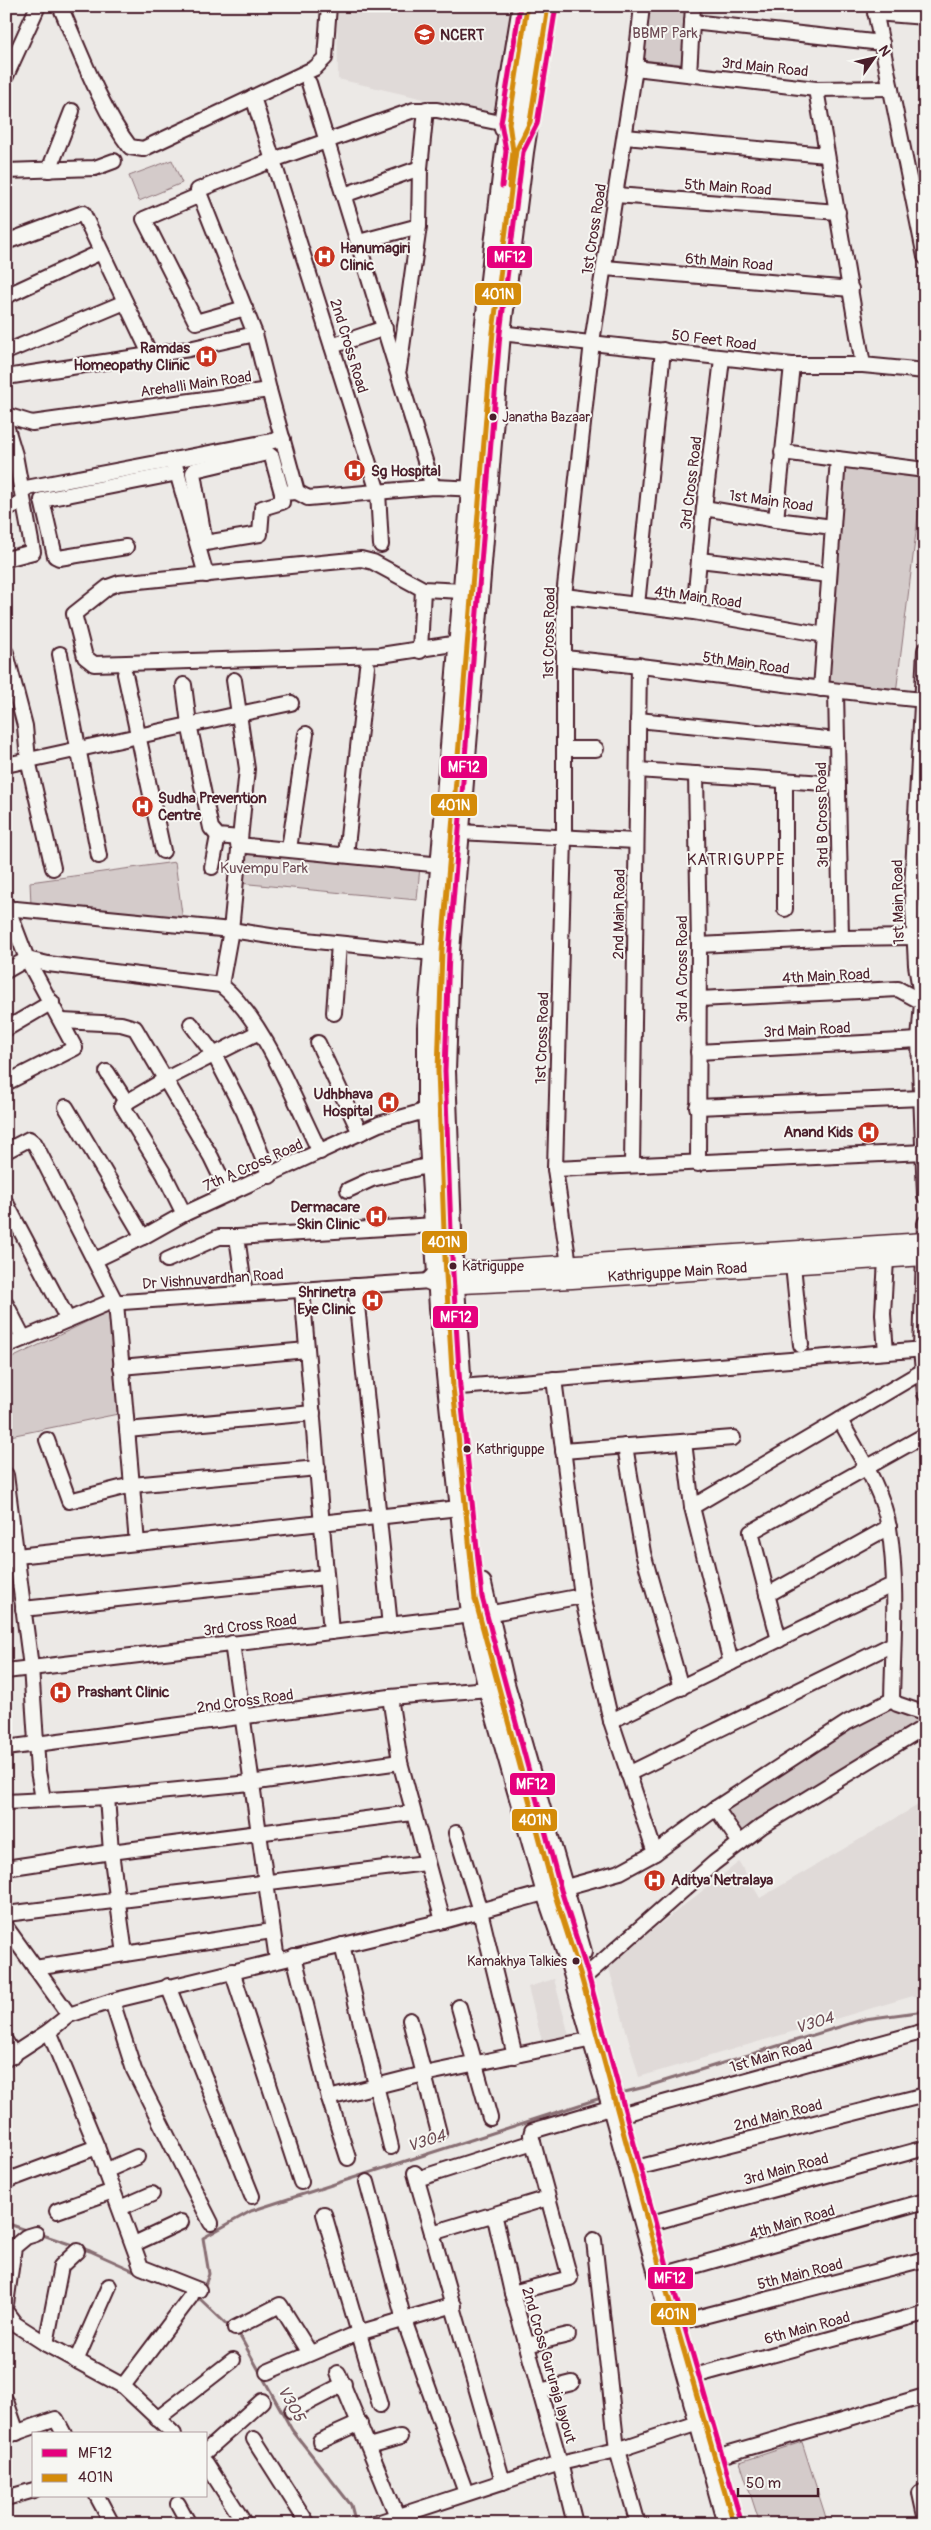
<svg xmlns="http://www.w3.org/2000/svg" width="931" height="2530" font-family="Pangolin,sans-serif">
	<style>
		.built { fill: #e0dad8 }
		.green { fill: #d4cbca; stroke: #8f757a }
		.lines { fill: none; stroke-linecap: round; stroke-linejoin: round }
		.stream { stroke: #886e73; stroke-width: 3 }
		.minor-casing { stroke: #4a1f2b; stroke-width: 18 }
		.major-casing { stroke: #4a1f2b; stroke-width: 21 }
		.highway-casing { stroke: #4a1f2b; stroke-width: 24 }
		.minor { stroke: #f6f6f2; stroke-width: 14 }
		.major { stroke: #f6f6f2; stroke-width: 18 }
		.highway { stroke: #f6f6f2; stroke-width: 20 }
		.bus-1-casing { stroke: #f6f6f2; stroke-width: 9 }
		.bus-2-casing { stroke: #f6f6f2; stroke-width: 9 }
		.bus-1 { stroke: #e5007d; stroke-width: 5 }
		.bus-2 { stroke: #d48b09; stroke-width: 5 }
		.bus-dot { fill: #4a1f2b; stroke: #f6f6f2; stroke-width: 2 }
		.labels { text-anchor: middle; stroke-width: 4; stroke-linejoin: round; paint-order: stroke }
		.bus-label { font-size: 14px; fill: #4a1f2b; stroke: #f6f6f2; text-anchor: start }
		.park-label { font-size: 15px; fill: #6c4a53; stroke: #f6f6f2 }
		.poi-label { font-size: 15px; font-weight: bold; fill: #4a1f2b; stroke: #f6f6f2; text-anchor: start }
		.street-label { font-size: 15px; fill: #4a1f2b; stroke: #f6f6f2 }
		.neighbourhood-label { font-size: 16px; letter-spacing: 1px; fill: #4a1f2b; stroke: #f6f6f2 }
		.water-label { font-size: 16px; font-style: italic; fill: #6e4d55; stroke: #f6f6f2 }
		.line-badge { stroke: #f6f6f2; stroke-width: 2 }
		.badge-label { font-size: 14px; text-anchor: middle; font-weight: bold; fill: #fff }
	</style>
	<rect width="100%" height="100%" fill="#ece9e6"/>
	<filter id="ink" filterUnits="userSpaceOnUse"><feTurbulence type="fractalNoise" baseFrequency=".02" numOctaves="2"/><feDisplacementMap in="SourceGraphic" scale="10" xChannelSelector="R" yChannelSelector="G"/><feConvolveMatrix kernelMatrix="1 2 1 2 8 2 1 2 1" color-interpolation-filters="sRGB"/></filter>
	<g filter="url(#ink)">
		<g class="built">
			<path d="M337 6H514L497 116 338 79Z"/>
			<path d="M925 1801V1997L913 1996 639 2077 608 1965 739 1862 760 1898Z"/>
			<path d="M554 1979 570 2039 543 2045 528 1987Z"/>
		</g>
		<g class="green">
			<path d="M647 6H688L681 64 641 60Z"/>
			<path d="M172 160 182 183 139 201 129 176Z"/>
			<path d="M841 466 923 476 896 693 829 683 836 514Z"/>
			<path d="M242 848 420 866 417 900 239 883Z"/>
			<path d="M175 862 183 921 31 905 30 882Z"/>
			<path d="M109 1311 118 1414 10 1436 6 1373 12 1358Z"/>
			<path d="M890 1702 925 1703V1736L741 1843 717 1807Z"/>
			<path d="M802 2442 828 2524H760L740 2462Z"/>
		</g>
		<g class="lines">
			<g class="stream">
				<path d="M617 2094 645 2087 865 2019 925 2011"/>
				<path d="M6 2223 29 2231"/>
				<path d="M40 2234 90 2251 139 2273"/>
				<path d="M163 2283 187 2294"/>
				<path d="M200 2299 209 2274 203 2238 251 2211 604 2097"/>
				<path d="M200 2299 241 2338 292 2430 351 2505 356 2524"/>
			</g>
			<defs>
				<g id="minor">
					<path d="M60 6C79 49 102 111 130 147L143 149 315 68 325 58 329 6"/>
					<path d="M874 6 925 257"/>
					<path d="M875 13 925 17"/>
					<path d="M692 22 882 43"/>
					<path d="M635 68 816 89 891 88"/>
					<path d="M689 74 693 6"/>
					<path d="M6 76 38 6"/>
					<path d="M309 83 433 487"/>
					<path d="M816 89 863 365"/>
					<path d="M253 97 378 492 381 545"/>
					<path d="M502 129 501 123 520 6"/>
					<path d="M625 137 827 155"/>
					<path d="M49 170 72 111"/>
					<path d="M6 171 95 168 114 161"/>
					<path d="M200 195 144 219 196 322 245 308"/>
					<path d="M344 195 420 168"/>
					<path d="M616 195 838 212"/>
					<path d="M6 242 83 213 150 354"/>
					<path d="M359 242 419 226"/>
					<path d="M605 268 851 289"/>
					<path d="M6 296 101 252"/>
					<path d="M500 333 792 365H863L925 371"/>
					<path d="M332 346 385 328"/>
					<path d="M6 352 125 302"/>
					<path d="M399 369 419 226 420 168 426 109"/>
					<path d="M6 377 189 349 255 334"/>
					<path d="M269 390 255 334 198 190 273 160 414 110H437L501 123"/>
					<path d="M6 415 32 423 269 390 297 492 308 498 433 487 479 489"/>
					<path d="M6 425 15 455 33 552 6 559"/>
					<path d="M782 452 925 470"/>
					<path d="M175 465 206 575"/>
					<path d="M21 489 283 439"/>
					<path d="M282 493 272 457 267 453 195 470 193 473 205 543 260 534 262 508 282 502V493L297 492"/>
					<path d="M6 508 23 502"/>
					<path d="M704 508 776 520 833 527"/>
					<path d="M776 520 792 365"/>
					<path d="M126 547 59 558 55 556 42 500 178 473"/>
					<path d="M699 560 829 575"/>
					<path d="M564 596 694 612 825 635"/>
					<path d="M637 605 663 350"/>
					<path d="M694 612 704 508 722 359"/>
					<path d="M459 643 381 655 94 664 85 657 74 614 108 587 119 583 361 559 373 562 423 589 463 591"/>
					<path d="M925 650 912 889 916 965 922 1002 919 1040 925 1196"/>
					<path d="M420 651 423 589"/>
					<path d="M6 653 25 726 28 760 53 868"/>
					<path d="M60 654 99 856"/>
					<path d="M564 658C685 669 804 689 925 700"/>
					<path d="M125 674 163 851"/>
					<path d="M234 680 239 714 291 703"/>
					<path d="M184 685 189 724 211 828 218 836 239 838"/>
					<path d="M821 689 838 459"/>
					<path d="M836 691 841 938"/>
					<path d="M638 720 837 740"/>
					<path d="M565 749H596"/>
					<path d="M6 765 239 714 247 769 231 930 221 985C264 1019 295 1103 320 1152"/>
					<path d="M638 770 838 784"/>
					<path d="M696 774 699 945 698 1164"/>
					<path d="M785 781V909"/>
					<path d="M459 832 636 841"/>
					<path d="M238 845 442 865"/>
					<path d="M289 849 306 734"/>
					<path d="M346 855 367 667"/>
					<path d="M212 867 218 836"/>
					<path d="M6 904 27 959 6 971"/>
					<path d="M6 910 16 909 231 930 277 937 433 953"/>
					<path d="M699 945 841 938 914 937"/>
					<path d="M699 999 898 989 922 1002"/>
					<path d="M334 1013 339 944"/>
					<path d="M62 1021 121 1024 135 1028 211 1157 229 1194"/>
					<path d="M191 1024 215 1056 244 1112 270 1176"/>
					<path d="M6 1029 52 1002"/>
					<path d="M318 1043 360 1133"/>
					<path d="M698 1052 919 1040"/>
					<path d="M107 1072 127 1103"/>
					<path d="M6 1083 75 1048 27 959 48 964 221 985"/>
					<path d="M66 1107 143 1237"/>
					<path d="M697 1107 922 1098"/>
					<path d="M6 1151 29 1139 35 1144 116 1303 137 1543"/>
					<path d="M632 1164 639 665"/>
					<path d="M555 1169 925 1152"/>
					<path d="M348 1190 372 1179 431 1165"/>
					<path d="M6 1203 68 1320"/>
					<path d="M184 1214 164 1174 122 1105 166 1079 259 1032"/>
					<path d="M925 1223 921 1349 925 1394"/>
					<path d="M95 1260 143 1237 184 1214 379 1124 428 1110"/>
					<path d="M167 1260 219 1237H237"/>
					<path d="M569 1265 555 1169 564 838V596L592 342 635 68 642 6"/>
					<path d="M793 1265 801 1345"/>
					<path d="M355 1286 390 1626"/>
					<path d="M302 1289 331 1632"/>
					<path d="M245 1293 237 1237 435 1225"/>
					<path d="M6 1304 24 1339"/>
					<path d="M6 1346 108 1303 430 1281"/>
					<path d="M886 1352 883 1314 886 1259"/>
					<path d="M121 1367 307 1350"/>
					<path d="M554 1379 582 1596 611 1721 655 1853"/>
					<path d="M460 1387 925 1349"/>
					<path d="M840 1420C858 1453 883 1490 889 1528 898 1582 893 1644 892 1700L897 1704 920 1712"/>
					<path d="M127 1430 313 1413"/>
					<path d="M47 1440 69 1501 132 1485 318 1468"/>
					<path d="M684 1442 692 1507 731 1663"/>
					<path d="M625 1446 643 1553 681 1688"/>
					<path d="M563 1451 733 1438"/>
					<path d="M6 1475 31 1667 38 1771 43 1799"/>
					<path d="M692 1507 923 1371"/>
					<path d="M6 1562 17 1556 459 1508"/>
					<path d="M767 1595 889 1527"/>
					<path d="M23 1609 326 1577"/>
					<path d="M487 1614 582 1596"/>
					<path d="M779 1640 751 1532 925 1435"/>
					<path d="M232 1643 277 1960"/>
					<path d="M6 1671 472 1615"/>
					<path d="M390 1697 400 1762 443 1921"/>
					<path d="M611 1721 892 1585"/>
					<path d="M6 1748 390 1697 489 1689"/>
					<path d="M628 1774 893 1644"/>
					<path d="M107 1797 111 1852 125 1954"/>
					<path d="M6 1802 107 1797 250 1783 400 1762"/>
					<path d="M716 1808 740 1843"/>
					<path d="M456 1833 480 1911 515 2056"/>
					<path d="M6 1868 111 1852 412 1813"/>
					<path d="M6 1914 426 1863"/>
					<path d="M6 1927 69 2015"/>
					<path d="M342 1945 391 2147"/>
					<path d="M294 1956 329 2098 348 2158"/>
					<path d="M35 1968 272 1931"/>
					<path d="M232 1971 301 2182"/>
					<path d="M588 1974 714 1863 762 1826 921 1729"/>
					<path d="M168 1986 252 2196"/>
					<path d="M112 2001 134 2070 211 2223"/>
					<path d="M459 2007 490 2118"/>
					<path d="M410 2020 439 2133"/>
					<path d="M49 2031 97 2147 141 2267 199 2290"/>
					<path d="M6 2042 14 2056"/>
					<path d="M6 2059 49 2031 69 2015 112 2001 443 1921 620 1872 655 1853 716 1808 848 1722 892 1700"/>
					<path d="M329 2098 424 2074 593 2039"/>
					<path d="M627 2113 925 2031"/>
					<path d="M640 2167 925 2095"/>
					<path d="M105 2171 137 2157"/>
					<path d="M415 2173 503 2482"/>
					<path d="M417 2179 533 2142"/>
					<path d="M6 2181 97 2147"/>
					<path d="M367 2182 404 2320 466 2493"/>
					<path d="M120 2208 152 2194"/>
					<path d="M57 2211 113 2191"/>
					<path d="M324 2214 380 2405"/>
					<path d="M492 2216 496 2222 512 2293 560 2463 575 2524"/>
					<path d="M655 2222 925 2148"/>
					<path d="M432 2233 548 2198"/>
					<path d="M594 2240 617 2450 638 2524"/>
					<path d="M134 2244 181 2222"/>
					<path d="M77 2251 61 2266 46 2344 123 2386 174 2434"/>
					<path d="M669 2273 925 2201"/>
					<path d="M512 2293 570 2278 531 2135 532 2131 613 2107"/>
					<path d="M6 2304 14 2247 26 2237 36 2234"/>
					<path d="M6 2312 15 2324 46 2344"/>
					<path d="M684 2321 925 2259"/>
					<path d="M235 2328 280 2305 310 2353"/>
					<path d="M527 2345 568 2335"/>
					<path d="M76 2361 109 2286"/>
					<path d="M267 2372 358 2333 454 2305"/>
					<path d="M338 2373 397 2516"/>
					<path d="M698 2375 925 2313"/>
					<path d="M123 2386 191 2296"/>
					<path d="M540 2391 572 2383"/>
					<path d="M6 2401 17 2433"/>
					<path d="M292 2411 344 2384"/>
					<path d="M157 2419 233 2360"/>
					<path d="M6 2436 56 2419 64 2434"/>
					<path d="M254 2439 308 2524"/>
					<path d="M320 2441 360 2423"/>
					<path d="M369 2446 400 2437"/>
					<path d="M206 2451 262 2401"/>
					<path d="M723 2455 925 2396"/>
					<path d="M206 2463 245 2524"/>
					<path d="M925 2491 920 2493 925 2516"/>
					<path d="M97 2496 112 2524"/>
					<path d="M6 2498 34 2490"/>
					<path d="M178 2504 189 2524"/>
					<path d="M374 2524 560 2463 617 2450 701 2422"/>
				</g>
				<g id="major">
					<path id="s1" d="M925 1242 453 1272 438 1273 430 1281 440 1285 572 1279 925 1256"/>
				</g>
				<g id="highway">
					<path d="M531 6 506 151 485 331 428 1027V1110L440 1308 472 1615 489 1689 547 1893 571 1963 613 2107 728 2524"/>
					<path d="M460 1374 452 1258 445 1071 449 951 500 333 523 152 546 6"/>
					<path d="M481 1584 504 1684 581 1952"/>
				</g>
			</defs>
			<use href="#minor" class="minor-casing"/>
			<use href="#major" class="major-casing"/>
			<use href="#highway" class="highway-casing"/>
			<use href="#minor" class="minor"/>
			<use href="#major" class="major"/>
			<use href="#highway" class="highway"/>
			<defs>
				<g id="bus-1">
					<path d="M556 6 537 124 523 152 500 333 449 951 445 1071 452 1258 460 1387 482 1597 561 1890 588 1974 669 2273 742 2524"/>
					<path d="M502 186 506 151 501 123 520 6"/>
				</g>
				<g id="bus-2">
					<path d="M548 6 530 122 516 151 493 332 442 950 438 1071 445 1258 453 1387 475 1599 554 1892 581 1976 662 2275 734 2524"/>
					<path d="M509 187 513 151 509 123 527 7"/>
				</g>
			</defs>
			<use href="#bus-1" class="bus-1-casing"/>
			<use href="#bus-2" class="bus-2-casing"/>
			<use href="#bus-1" class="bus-1"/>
			<use href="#bus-2" class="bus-2"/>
		</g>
	</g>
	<defs>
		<symbol id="university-disc" viewBox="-11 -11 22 22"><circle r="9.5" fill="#c8321e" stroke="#f6f6f2"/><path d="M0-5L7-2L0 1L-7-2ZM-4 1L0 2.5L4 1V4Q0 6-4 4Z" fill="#fff"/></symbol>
		<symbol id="hospital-disc" viewBox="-11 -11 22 22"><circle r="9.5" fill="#c8321e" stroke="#f6f6f2"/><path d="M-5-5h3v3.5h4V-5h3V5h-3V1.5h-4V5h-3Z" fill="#fff"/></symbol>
	</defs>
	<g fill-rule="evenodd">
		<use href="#university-disc" x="412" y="22" width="25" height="25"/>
		<use href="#hospital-disc" x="312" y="244" width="25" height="25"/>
		<use href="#hospital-disc" x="194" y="344" width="25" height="25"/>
		<use href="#hospital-disc" x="342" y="458" width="25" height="25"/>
		<use href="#hospital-disc" x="130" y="794" width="25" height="25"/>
		<use href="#hospital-disc" x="376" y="1090" width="25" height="25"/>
		<use href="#hospital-disc" x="856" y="1120" width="25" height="25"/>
		<use href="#hospital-disc" x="364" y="1204" width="25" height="25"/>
		<use href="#hospital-disc" x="360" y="1288" width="25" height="25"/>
		<use href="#hospital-disc" x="48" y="1680" width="25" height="25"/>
		<use href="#hospital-disc" x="642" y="1868" width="25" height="25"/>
	</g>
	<g class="bus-dot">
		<circle cx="493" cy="417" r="4.5"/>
		<circle cx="453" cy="1266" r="4.5"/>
		<circle cx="467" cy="1449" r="4.5"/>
		<circle cx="576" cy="1961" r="4.5"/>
	</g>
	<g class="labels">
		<g class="bus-label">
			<text x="502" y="422">Janatha Bazaar</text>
			<text x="462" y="1271">Katriguppe</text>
			<text x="476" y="1454">Kathriguppe</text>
			<text x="567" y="1966" text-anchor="end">Kamakhya Talkies</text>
		</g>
		<g class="park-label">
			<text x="665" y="38">BBMP Park</text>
			<text x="264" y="873">Kuvempu Park</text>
		</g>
		<g class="poi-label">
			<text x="440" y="40">NCERT</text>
			<text x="340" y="253">Hanumagiri<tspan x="340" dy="17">Clinic</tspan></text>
			<text x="190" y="353" text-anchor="end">Ramdas<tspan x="190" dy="17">Homeopathy Clinic</tspan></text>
			<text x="371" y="476">Sg Hospital</text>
			<text x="158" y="803">Sudha Prevention<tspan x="158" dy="17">Centre</tspan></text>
			<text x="373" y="1099" text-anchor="end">Udhbhava<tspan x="373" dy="17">Hospital</tspan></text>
			<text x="853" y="1137" text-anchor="end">Anand Kids</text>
			<text x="360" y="1212" text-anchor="end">Dermacare<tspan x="360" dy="17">Skin Clinic</tspan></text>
			<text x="356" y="1297" text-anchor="end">Shrinetra<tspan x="356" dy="17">Eye Clinic</tspan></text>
			<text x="77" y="1697">Prashant Clinic</text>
			<text x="671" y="1885">Aditya Netralaya</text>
		</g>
		<g class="street-label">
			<text transform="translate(765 67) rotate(6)" y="5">3rd Main Road</text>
			<text transform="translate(728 187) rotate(4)" y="5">5th Main Road</text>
			<text transform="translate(594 229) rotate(-81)" y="5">1st Cross Road</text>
			<text transform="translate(729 262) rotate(5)" y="5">6th Main Road</text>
			<text transform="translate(714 340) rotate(7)" y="5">50 Feet Road</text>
			<text transform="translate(349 346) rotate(73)" y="5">2nd Cross Road</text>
			<text transform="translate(196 384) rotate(-8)" y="5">Arehalli Main Road</text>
			<text transform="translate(691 483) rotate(-83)" y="5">3rd Cross Road</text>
			<text transform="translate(771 501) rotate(8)" y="5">1st Main Road</text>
			<text transform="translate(698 597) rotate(8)" y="5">4th Main Road</text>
			<text transform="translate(549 633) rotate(-89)" y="5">1st Cross Road</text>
			<text transform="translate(746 663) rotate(8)" y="5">5th Main Road</text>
			<text transform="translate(822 815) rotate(-91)" y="5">3rd B Cross Road</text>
			<text transform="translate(898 902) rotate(-91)" y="5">1st Main Road</text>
			<text transform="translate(619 914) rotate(-89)" y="5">2nd Main Road</text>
			<text transform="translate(682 969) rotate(-90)" y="5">3rd A Cross Road</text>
			<text transform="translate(826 976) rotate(-3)" y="5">4th Main Road</text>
			<text transform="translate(807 1030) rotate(-3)" y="5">3rd Main Road</text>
			<text transform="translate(542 1038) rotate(-88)" y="5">1st Cross Road</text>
			<text transform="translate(253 1165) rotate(-24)" y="5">7th A Cross Road</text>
			<text dy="5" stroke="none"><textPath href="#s1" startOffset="748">Kathriguppe Main Road</textPath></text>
			<text transform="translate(213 1279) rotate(-4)" y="5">Dr Vishnuvardhan Road</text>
			<text transform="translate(250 1625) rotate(-7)" y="5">3rd Cross Road</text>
			<text transform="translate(245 1701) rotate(-8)" y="5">2nd Cross Road</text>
			<text transform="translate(771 2056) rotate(-16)" y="5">1st Main Road</text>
			<text transform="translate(778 2115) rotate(-14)" y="5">2nd Main Road</text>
			<text transform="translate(786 2169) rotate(-15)" y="5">3rd Main Road</text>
			<text transform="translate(792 2222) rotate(-16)" y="5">4th Main Road</text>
			<text transform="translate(800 2274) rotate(-14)" y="5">5th Main Road</text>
			<text transform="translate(807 2328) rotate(-15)" y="5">6th Main Road</text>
			<text transform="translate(549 2365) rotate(74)" y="5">2nd Cross Gururaja layout</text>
		</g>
		<g class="neighbourhood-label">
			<text x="736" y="865">KATRIGUPPE</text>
		</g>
		<g class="water-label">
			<text transform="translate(814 2022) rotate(-17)" y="6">V304</text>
			<text transform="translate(426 2140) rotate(-18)" y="6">V304</text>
			<text transform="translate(292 2403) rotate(60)" y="6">V305</text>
		</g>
	</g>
	<g class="line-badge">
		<rect x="486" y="245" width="47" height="24" rx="5" fill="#e5007d"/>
		<rect x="474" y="282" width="48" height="24" rx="5" fill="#d48b09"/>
		<rect x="440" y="755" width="48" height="24" rx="5" fill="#e5007d"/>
		<rect x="430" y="793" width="48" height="24" rx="5" fill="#d48b09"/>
		<rect x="421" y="1230" width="47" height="24" rx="5" fill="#d48b09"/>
		<rect x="432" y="1305" width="47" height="24" rx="5" fill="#e5007d"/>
		<rect x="509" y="1772" width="47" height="24" rx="5" fill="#e5007d"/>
		<rect x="511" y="1808" width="47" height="24" rx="5" fill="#d48b09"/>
		<rect x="647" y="2266" width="47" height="24" rx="5" fill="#e5007d"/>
		<rect x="650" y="2302" width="47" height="24" rx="5" fill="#d48b09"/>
	</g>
	<g class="badge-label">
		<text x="510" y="262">MF12</text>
		<text x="498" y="299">401N</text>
		<text x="464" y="772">MF12</text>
		<text x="454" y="810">401N</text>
		<text x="444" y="1247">401N</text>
		<text x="456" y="1322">MF12</text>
		<text x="532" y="1789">MF12</text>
		<text x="535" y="1825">401N</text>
		<text x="670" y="2283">MF12</text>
		<text x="673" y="2319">401N</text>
	</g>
	<rect width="931" height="2530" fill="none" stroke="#f6f6f2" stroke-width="25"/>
	<rect x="12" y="12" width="906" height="2505" fill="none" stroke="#4a1f2b" stroke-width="2" filter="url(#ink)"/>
	<rect x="32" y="2432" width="175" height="65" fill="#f6f6f2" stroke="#b1a0a2"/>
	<rect x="42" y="2449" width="25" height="8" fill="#e5007d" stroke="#b1a0a2"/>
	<text x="78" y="2458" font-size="15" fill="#4a1f2b">MF12</text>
	<rect x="42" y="2474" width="25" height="8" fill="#d48b09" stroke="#b1a0a2"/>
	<text x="78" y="2482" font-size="15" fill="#4a1f2b">401N</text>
	<g transform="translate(874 58) rotate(56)" stroke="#f6f6f2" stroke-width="4" paint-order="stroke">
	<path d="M0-4L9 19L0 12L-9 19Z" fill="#4a1f2b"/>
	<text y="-8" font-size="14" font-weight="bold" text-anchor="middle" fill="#4a1f2b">N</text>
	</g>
	<path d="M738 2488v8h80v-8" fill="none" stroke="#4a1f2b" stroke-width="2.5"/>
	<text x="746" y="2488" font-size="15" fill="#4a1f2b" stroke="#f6f6f2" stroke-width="4" paint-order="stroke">50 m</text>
</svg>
